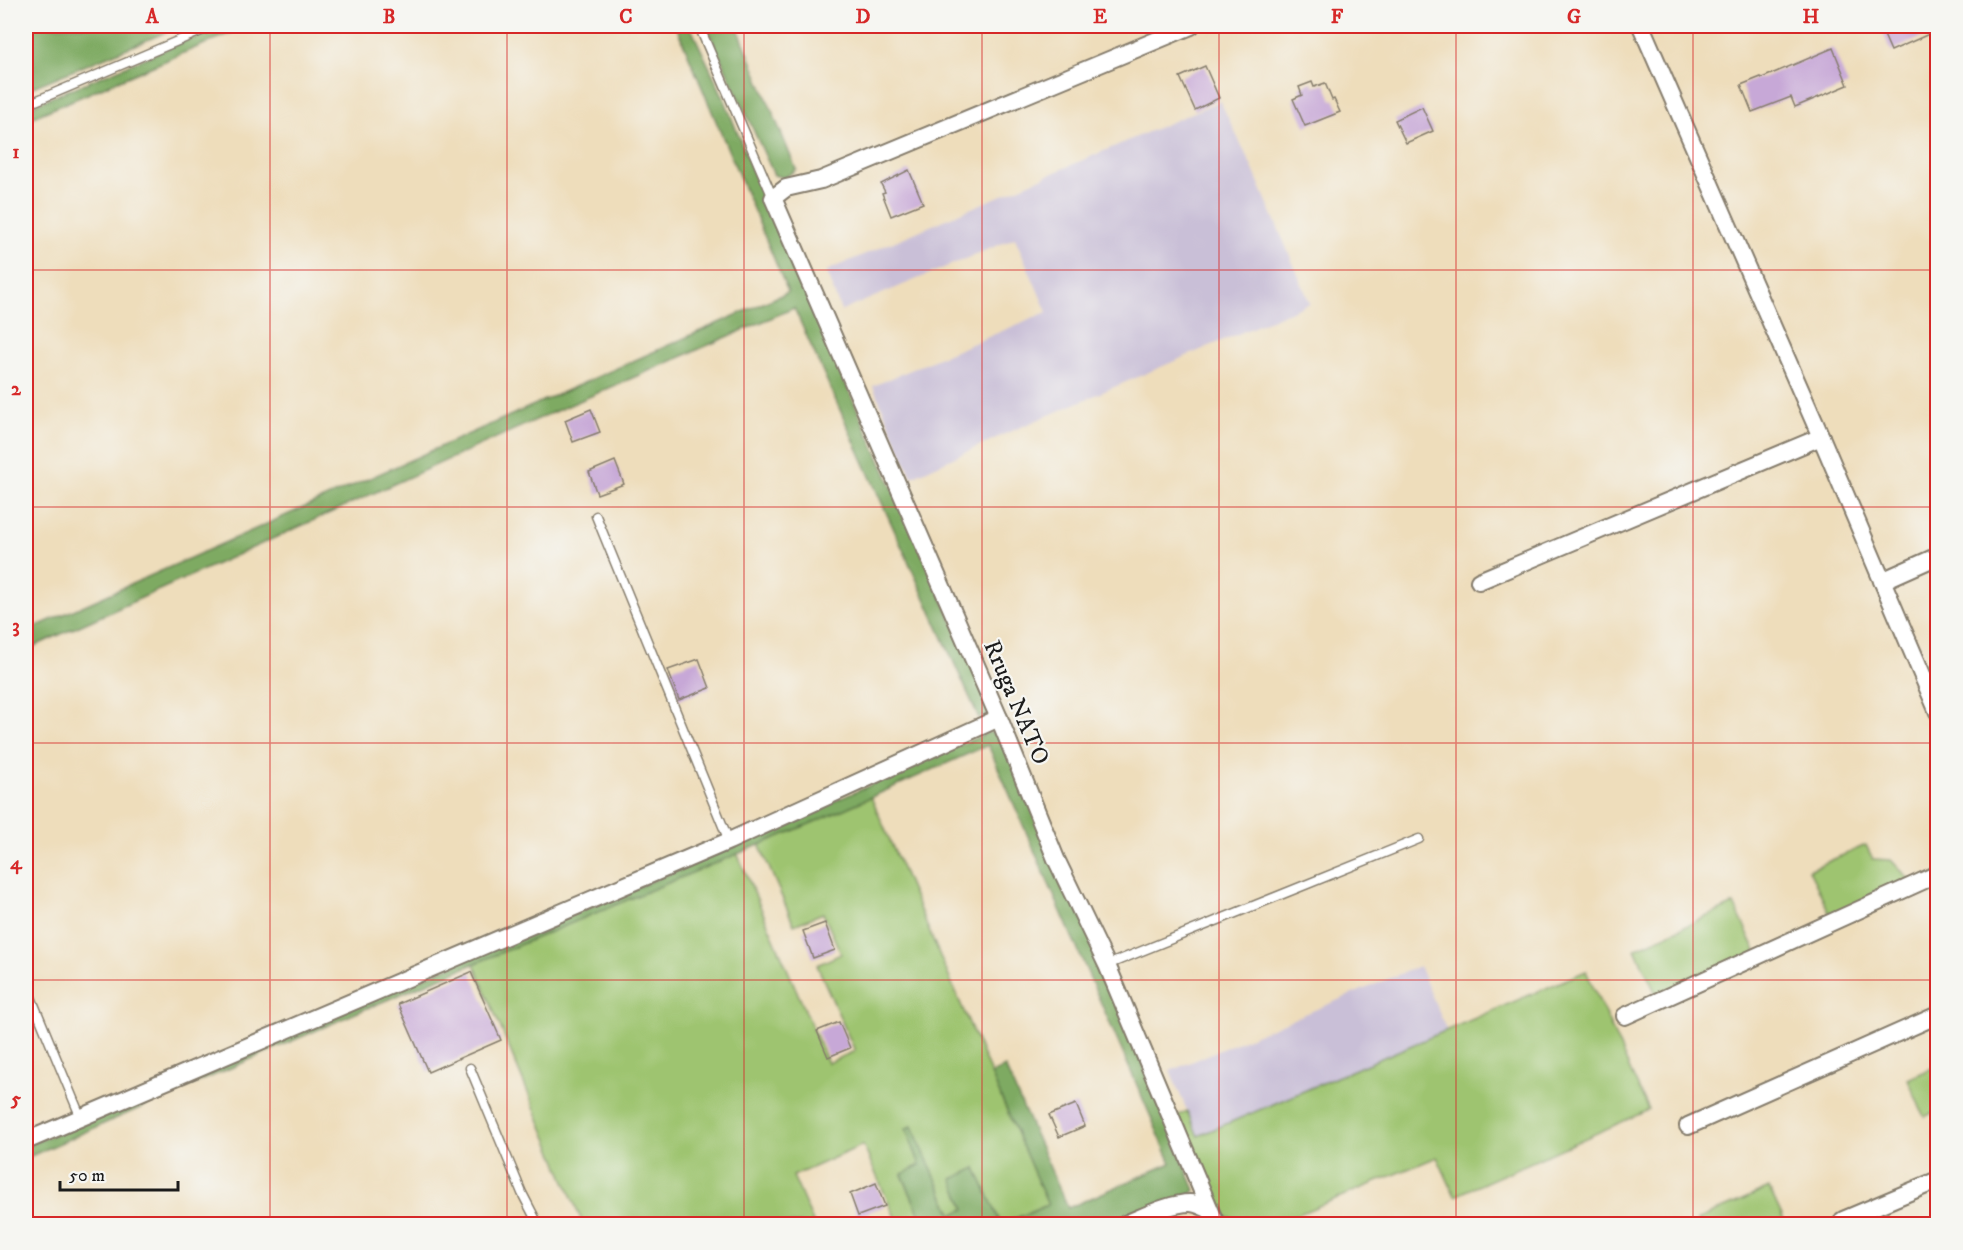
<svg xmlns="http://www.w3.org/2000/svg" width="1963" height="1250" font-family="'IM FELL DW Pica',serif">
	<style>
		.industrial { fill: #c9bfd7 }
		.green { fill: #9ec46f; stroke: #5d7046; stroke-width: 1.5 }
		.forest { fill: #7eaa62; stroke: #4d633f; stroke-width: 1.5 }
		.building { fill: #c7a8d7 }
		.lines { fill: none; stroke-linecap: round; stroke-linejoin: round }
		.lane-casing { stroke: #857c6c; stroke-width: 11 }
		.street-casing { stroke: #857c6c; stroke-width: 20 }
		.lane { stroke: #fff; stroke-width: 8 }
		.street { stroke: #fff; stroke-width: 16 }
		.grid { fill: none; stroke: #d62828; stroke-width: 1.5; stroke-opacity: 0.55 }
		.labels { text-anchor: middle; stroke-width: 4.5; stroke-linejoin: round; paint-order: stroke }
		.street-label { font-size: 24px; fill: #1c1c1c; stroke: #f6f6f2 }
		.neatline { fill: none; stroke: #d62828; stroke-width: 2 }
		.grid-label { font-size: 20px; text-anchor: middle; font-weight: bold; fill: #d62828 }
	</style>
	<rect width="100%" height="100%" fill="#f6f6f2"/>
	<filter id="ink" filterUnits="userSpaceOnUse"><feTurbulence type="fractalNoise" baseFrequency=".0167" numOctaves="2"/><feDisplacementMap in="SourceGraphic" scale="12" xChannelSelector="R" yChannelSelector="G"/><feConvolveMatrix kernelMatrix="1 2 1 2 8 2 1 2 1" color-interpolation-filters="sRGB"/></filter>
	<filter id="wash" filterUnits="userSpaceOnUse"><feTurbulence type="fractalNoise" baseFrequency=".008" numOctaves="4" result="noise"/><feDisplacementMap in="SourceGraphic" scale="24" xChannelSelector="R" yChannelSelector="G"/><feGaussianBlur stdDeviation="1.35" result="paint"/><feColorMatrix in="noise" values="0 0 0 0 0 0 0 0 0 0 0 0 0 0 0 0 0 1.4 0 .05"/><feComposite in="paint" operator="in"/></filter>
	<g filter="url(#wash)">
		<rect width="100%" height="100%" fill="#edb"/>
		<g class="industrial">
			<path d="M1220 101 1252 167 1310 303 1007 433 912 477 873 386 1047 312 1015 238 841 311 826 271Z"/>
			<path d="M1419 966 1447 1031 1198 1136 1170 1071Z"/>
		</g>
		<g class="green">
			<path d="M871 797 1048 1205 1001 1224 976 1168 965 1209 953 1215 911 1126 906 1130 921 1165 902 1175 924 1224H898L863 1145 793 1176 814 1224H583L474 964 737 853 828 1063 855 1051 817 965 841 954 823 913 794 925 759 844Z"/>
			<path d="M1866 845 1873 859 1891 860 1912 882 1832 918 1809 870Z"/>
			<path d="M1734 904 1757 953 1658 998 1635 949Z"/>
			<path d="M1586 971 1631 1072 1649 1110 1455 1196 1437 1157 1275 1224 1220 1216 1177 1116 1187 1111 1198 1136Z"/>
			<path d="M1937 1066V1111L1924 1117 1908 1079Z"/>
			<path d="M1769 1188 1786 1224H1700L1697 1220Z"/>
		</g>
		<g class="forest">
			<path d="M26 26H181L26 90Z"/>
			<path d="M221 26H247L26 120V108Z"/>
			<path d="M676 26H690L724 98 763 199 993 712 979 718 794 308 547 415 26 650V631L788 292Z"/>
			<path d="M706 26H737L796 169 785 178 774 175Z"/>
			<path d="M989 732 1000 736 1083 921 1195 1190 1188 1197 1158 1206 1115 1224H1003L1048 1205 991 1074 1005 1067 1068 1208 1171 1163 988 745 824 818 365 1009 26 1158V1146L732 847Z"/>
			<path d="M912 1126 952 1215 965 1209 952 1179 976 1168 1001 1224H924L902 1174 920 1165 906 1129Z"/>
		</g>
		<g id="blocks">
			<g class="building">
				<path d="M1880 26H1938V30L1891 51Z"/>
				<path d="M1833 48 1848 85 1795 107 1791 97 1752 112 1741 85 1761 77 1762 78Z"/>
				<path d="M1205 66 1219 98 1195 110 1180 77Z"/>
				<path d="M1312 82 1314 87 1325 83 1332 100 1334 99 1340 112 1305 126 1293 99 1302 95 1299 87Z"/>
				<path d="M1422 107 1433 131 1406 143 1395 120Z"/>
				<path d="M909 170 923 203 891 216 882 193 885 192 881 184Z"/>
				<path d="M591 409 600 432 573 442 565 420Z"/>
				<path d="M615 461 624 484 597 494 589 472Z"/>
				<path d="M699 659 710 688 679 700 668 670Z"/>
				<path d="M825 923 835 950 813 958 803 931Z"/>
				<path d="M471 972 501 1040 428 1072 398 1004Z"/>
				<path d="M839 1022 850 1048 828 1057 817 1031Z"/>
				<path d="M1076 1104 1085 1126 1059 1137 1049 1115Z"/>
				<path d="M876 1183 885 1206 858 1216 850 1194Z"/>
			</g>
		</g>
	</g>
	<g filter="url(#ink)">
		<use href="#blocks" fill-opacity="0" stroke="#857c6c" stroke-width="1.5"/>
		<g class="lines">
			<defs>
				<g id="lane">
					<path d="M699 26 773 198"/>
					<path d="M26 105 213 26"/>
					<path d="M596 516 729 841"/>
					<path d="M1107 965 1419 839"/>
					<path d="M26 985 81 1118"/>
					<path d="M470 1068 522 1193 538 1224"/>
				</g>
				<g id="street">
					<path d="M1191 26 821 180 786 188 773 198 999 718 1056 859 1107 965 1216 1224"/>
					<path d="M1641 26 1821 437 1938 712"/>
					<path d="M1479 581 1821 437"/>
					<path d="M1882 581 1938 556"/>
					<path d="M1625 1016 1938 874"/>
					<path d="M1688 1126 1938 1015"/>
					<path d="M26 1141 729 841 999 718"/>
					<path d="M1843 1220 1938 1180"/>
					<path d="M1125 1224C1143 1217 1170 1203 1190 1203 1196 1203 1203 1207 1209 1209"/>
				</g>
			</defs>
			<use href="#lane" class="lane-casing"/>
			<use href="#street" class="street-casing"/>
			<use href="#lane" class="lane"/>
			<use href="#street" class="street"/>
		</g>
	</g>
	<path class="grid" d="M270 26V1224M507 26V1224M744 26V1224M982 26V1224M1219 26V1224M1456 26V1224M1693 26V1224M26 270H1938M26 507H1938M26 743H1938M26 980H1938"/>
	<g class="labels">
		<g class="street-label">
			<text transform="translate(1017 702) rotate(67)" y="8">Rruga NATO</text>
		</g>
	</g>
	<rect width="1963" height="1250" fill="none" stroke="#f6f6f2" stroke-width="66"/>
	<path d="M60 1181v9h118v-9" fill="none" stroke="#1c1c1c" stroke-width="3"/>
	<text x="69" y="1181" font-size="18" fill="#1c1c1c" stroke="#f6f6f2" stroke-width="4.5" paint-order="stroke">50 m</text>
	<rect x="33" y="33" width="1897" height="1184" class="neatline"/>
	<g class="grid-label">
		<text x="152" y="23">A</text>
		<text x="389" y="23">B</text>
		<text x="626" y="23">C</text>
		<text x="863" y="23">D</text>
		<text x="1100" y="23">E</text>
		<text x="1337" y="23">F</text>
		<text x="1574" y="23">G</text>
		<text x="1811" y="23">H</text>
		<text x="16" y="158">1</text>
		<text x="16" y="395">2</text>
		<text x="16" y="632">3</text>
		<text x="16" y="869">4</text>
		<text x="16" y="1105">5</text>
	</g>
</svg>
